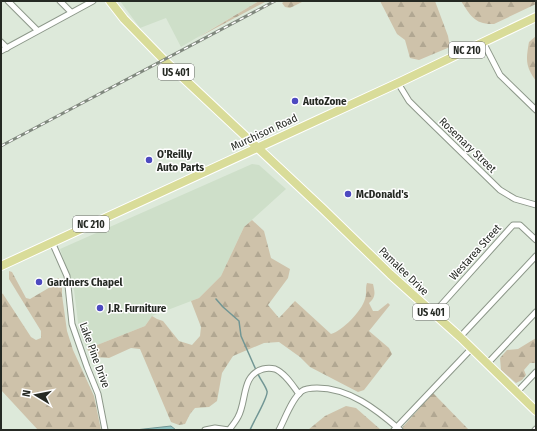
<svg xmlns="http://www.w3.org/2000/svg" width="537" height="431" font-family="'Fira Sans Condensed',sans-serif">
	<style>
		.built { fill: #cedfc9 }
		.forest { fill: url(#forest-firs) }
		.water { fill: url(#water-ripples); stroke: #719694 }
		.lines { fill: none; stroke-linecap: round; stroke-linejoin: round }
		.stream { stroke: #719694; stroke-width: 1.5 }
		.street-casing { stroke: #8c9789; stroke-width: 7 }
		.primary-casing { stroke: #fff; stroke-width: 10 }
		.street { stroke: #fff; stroke-width: 5 }
		.primary { stroke: #d9dc99; stroke-width: 8 }
		.rail-casing { stroke: #80887e; stroke-width: 3 }
		.rail { stroke: #fff; stroke-width: 1.5; stroke-dasharray: 4.5; stroke-linecap: butt }
		.poi-dot { fill: #4d4ac0; stroke: #fff; stroke-width: 1.5 }
		.labels { text-anchor: middle; stroke-width: 3; stroke-linejoin: round; paint-order: stroke }
		.shield { fill: #fff; stroke: #666965; stroke-width: 1 }
		.shield-label { font-size: 10px; font-weight: bold; fill: #252923 }
		.poi-label { font-size: 11px; font-weight: bold; fill: #252923; stroke: #fff; text-anchor: start }
		.street-label { font-size: 11px; fill: #252923; stroke: #fff }
	</style>
	<defs>
		<pattern id="forest-firs" width="22" height="20" patternUnits="userSpaceOnUse"><rect width="22" height="20" fill="#cec2aa"/><path d="M5 1l3.5 6h-7zM16 11l3.5 6h-7z" fill="#b1a792"/></pattern>
		<pattern id="water-ripples" width="26" height="14" patternUnits="userSpaceOnUse"><rect width="26" height="14" fill="#91c5c4"/><path d="M2 4q2-2 4 0t4 0M15 11q2-2 4 0t4 0" fill="none" stroke="#7da9a8"/></pattern>
	</defs>
	<rect width="100%" height="100%" fill="#dde9da"/>
	<g class="built">
		<path d="M120 1H259L181 47 166 18 140 28Z"/>
		<path d="M252 164 259 165 286 189 244 227 221 276 199 298 152 316 145 326 87 349 79 330 74 290 60 249Z"/>
	</g>
	<g class="forest">
		<path d="M259 1H267L197 38Z"/>
		<path d="M285 1H304L290 8 285 7 282 3Z"/>
		<path d="M380 1H435L448 36 450 47 419 60 410 58 405 40 397 34Z"/>
		<path d="M461 1H536V4L494 24C475 25 470 15 461 1Z"/>
		<path d="M536 36V81C525 66 526 59 529 42Z"/>
		<path d="M252 220 264 231 271 258 290 269 288 278 268 305 279 318 295 301 331 334C342 331 362 311 365 299 367 294 365 288 367 283L373 284C375 293 376 297 369 303L373 311H378L388 303 390 305 369 331 389 348 392 354 364 390 358 392 310 367 300 357 279 342 264 343 233 356 222 373 217 401 209 407 195 408 190 414 185 424 179 425 171 422 140 349 131 348 109 358 94 357 87 349 145 326 152 316 157 319 163 321 179 341 192 345 200 336 201 327 191 301 199 298 221 276 244 227Z"/>
		<path d="M9 271 12 272 26 298 30 299 52 286 54 282 58 278 62 281V295L67 331 73 350 94 396 101 430H38L1 390V293L3 294 31 337 36 340 41 338V331L9 279Z"/>
		<path d="M536 338V363H530L524 370 526 375 522 380 516 383 501 370 500 358 507 350 518 349Z"/>
		<path d="M433 393 469 430H400Z"/>
		<path d="M346 406 356 408 381 430H308L325 416Z"/>
	</g>
	<path class="water" d="M171 426 176 430H135Z"/>
	<g class="lines">
		<g class="stream">
			<path d="M216 299 223 307 239 321 241 336 256 370"/>
			<path d="M250 430C253 422 269 396 267 391 265 385 260 379 258 374"/>
		</g>
		<defs>
			<g id="street">
				<path d="M8 1 37 30"/>
				<path d="M60 1 71 12"/>
				<path d="M1 42 7 48"/>
				<path d="M483 42 500 75 536 110"/>
				<path d="M1 51 93 1"/>
				<path d="M398 83 409 101 417 109 500 190 515 199 536 205"/>
				<path d="M52 242 67 276 72 324 87 367 98 394 105 430"/>
				<path d="M433 314 513 225H520L536 240"/>
				<path d="M460 337 536 256"/>
				<path d="M487 364 536 312"/>
				<path d="M517 392 536 372"/>
				<path d="M205 430 215 428 229 430"/>
				<path d="M229 430C232 426 236 421 238 417 247 401 241 375 263 369 267 368 271 368 275 369 285 373 293 386 299 394"/>
				<path d="M279 430C285 419 292 398 302 391 306 388 313 388 317 388 349 388 376 409 400 430"/>
				<path d="M394 430 471 349"/>
				<path d="M535 430 536 429"/>
			</g>
			<g id="primary">
				<path d="M110 1 124 19 164 60 323 209 390 274 460 337 536 411"/>
				<path d="M1 266 398 83 536 17"/>
			</g>
		</defs>
		<use href="#street" class="street-casing"/>
		<use href="#primary" class="primary-casing"/>
		<use href="#street" class="street"/>
		<use href="#primary" class="primary"/>
		<defs>
			<path id="rail" d="M1 146 275 1"/>
		</defs>
		<use href="#rail" class="rail-casing"/>
		<use href="#rail" class="rail"/>
	</g>
	<g class="poi-dot">
		<circle cx="295" cy="101" r="4"/>
		<circle cx="149" cy="160" r="4"/>
		<circle cx="348" cy="194" r="4"/>
		<circle cx="39" cy="282" r="4"/>
		<circle cx="100" cy="308" r="4"/>
	</g>
	<g class="labels">
		<g class="shield">
			<rect x="449" y="42" width="36" height="16" rx="3"/>
			<rect x="158" y="64" width="36" height="16" rx="3"/>
			<rect x="73" y="216" width="36" height="16" rx="3"/>
			<rect x="413" y="304" width="36" height="16" rx="3"/>
		</g>
		<g class="shield-label">
			<text x="467" y="54">NC 210</text>
			<text x="176" y="76">US 401</text>
			<text x="91" y="228">NC 210</text>
			<text x="431" y="316">US 401</text>
		</g>
		<g class="poi-label">
			<text x="303" y="105">AutoZone</text>
			<text x="157" y="158">O'Reilly<tspan x="157" dy="13">Auto Parts</tspan></text>
			<text x="356" y="198">McDonald's</text>
			<text x="47" y="286">Gardners Chapel</text>
			<text x="108" y="312">J.R. Furniture</text>
		</g>
		<g class="street-label">
			<text transform="translate(264 132) rotate(-25)" y="4">Murchison Road</text>
			<text transform="translate(468 145) rotate(44)" y="4">Rosemary Street</text>
			<text transform="translate(475 252) rotate(-48)" y="4">Westarea Street</text>
			<text transform="translate(404 271) rotate(44)" y="4">Pamalee Drive</text>
			<text transform="translate(95 355) rotate(70)" y="4">Lake Pine Drive</text>
		</g>
	</g>
	<rect width="537" height="431" fill="none" stroke="#252923" stroke-width="4"/>
	<g transform="translate(36 395) rotate(280)" stroke="#ffffff" stroke-width="3" paint-order="stroke">
	<path d="M0-3L7 15L0 10L-7 15Z" fill="#252923"/>
	<text y="-6" font-size="11" font-weight="bold" text-anchor="middle" fill="#252923">N</text>
	</g>
</svg>
